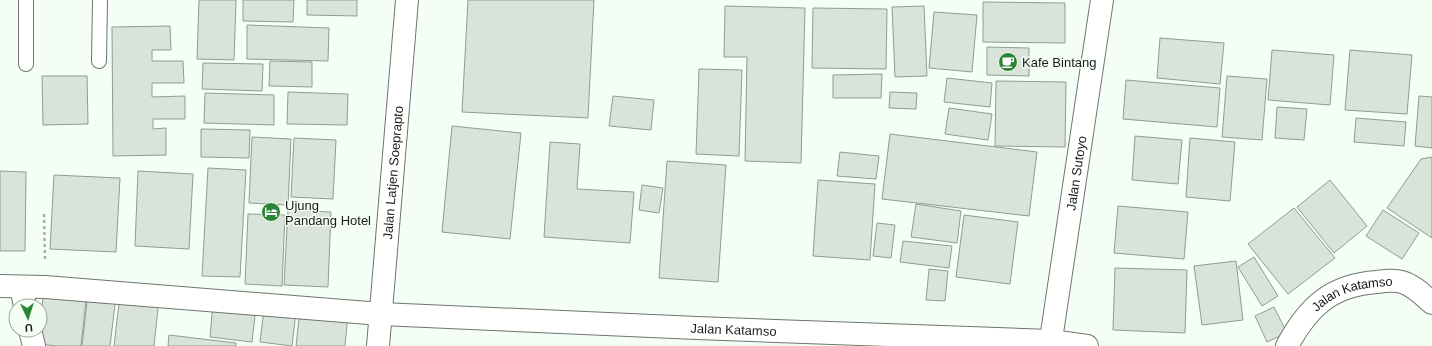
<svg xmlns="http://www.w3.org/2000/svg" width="1432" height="346" font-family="Arial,sans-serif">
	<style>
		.building { fill: #d9e3d9; stroke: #929b92 }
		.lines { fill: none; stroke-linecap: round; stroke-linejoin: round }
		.service-casing { stroke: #6d766d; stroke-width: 16 }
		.minor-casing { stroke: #6d766d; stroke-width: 24 }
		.tertiary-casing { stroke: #6d766d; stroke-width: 24 }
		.path { stroke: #a7aea7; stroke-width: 2.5; stroke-dasharray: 3 3; stroke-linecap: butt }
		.service { stroke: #fff; stroke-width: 14 }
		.minor { stroke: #fff; stroke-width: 22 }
		.tertiary { stroke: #fff; stroke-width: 22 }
		.labels { text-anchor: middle; stroke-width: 3; stroke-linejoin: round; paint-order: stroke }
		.poi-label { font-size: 13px; fill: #191c19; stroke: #f4fef4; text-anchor: start }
		.street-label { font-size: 13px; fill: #191c19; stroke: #f4fef4 }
	</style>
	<rect width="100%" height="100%" fill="#f4fef4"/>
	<g class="building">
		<path d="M199 0H236L234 60 197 59Z"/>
		<path d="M243 0H294L293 22 243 21Z"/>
		<path d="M307 0H357V16L307 15Z"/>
		<path d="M468 0H594L588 118 462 112Z"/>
		<path d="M983 2 1065 3V43L983 42Z"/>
		<path d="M725 6 805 8 801 163 745 161 747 57H724Z"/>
		<path d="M924 6 927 76 895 77 892 7Z"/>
		<path d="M813 8 887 9 886 69 812 68Z"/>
		<path d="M934 12 977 15 972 72 929 68Z"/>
		<path d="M247 25 329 28 328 61 247 59Z"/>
		<path d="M170 26 171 50H152V61H183L184 83H152V97L185 96V119H153V129L166 128V155L113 156 112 27Z"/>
		<path d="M1160 38 1224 43 1220 84 1157 78Z"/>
		<path d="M987 47 1029 48V76L987 75Z"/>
		<path d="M1272 50 1334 55 1330 105 1268 100Z"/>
		<path d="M1350 50 1412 55 1407 114 1345 110Z"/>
		<path d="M270 61 312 62V87L269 86Z"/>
		<path d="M203 63 263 64 262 91 202 89Z"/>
		<path d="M699 69 742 70 739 156 696 154Z"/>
		<path d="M882 74 881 98H833V75Z"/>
		<path d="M42 76H87L88 124 43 125Z"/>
		<path d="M1227 76 1267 79 1262 140 1222 137Z"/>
		<path d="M947 78 992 83 990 107 944 102Z"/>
		<path d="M1126 80 1220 88 1217 127 1123 119Z"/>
		<path d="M996 81 1066 82 1065 147 995 146Z"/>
		<path d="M288 92 348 94 347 125 287 124Z"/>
		<path d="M890 92 917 93 916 109 889 108Z"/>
		<path d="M205 93 274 95V125L204 123Z"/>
		<path d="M613 96 654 100 651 130 609 126Z"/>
		<path d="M1419 96 1432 97V148L1415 146Z"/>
		<path d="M1277 107 1307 109 1304 140 1275 138Z"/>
		<path d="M949 108 992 114 988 140 945 134Z"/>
		<path d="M1356 118 1406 122 1404 146 1354 142Z"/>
		<path d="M452 126 521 133 510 239 442 232Z"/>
		<path d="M201 129 250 130 249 158 201 157Z"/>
		<path d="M890 134 1037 152 1029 216 882 199Z"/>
		<path d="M1135 136 1182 140 1178 184 1132 180Z"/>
		<path d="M252 137 291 139 288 205 249 203Z"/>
		<path d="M294 138 336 140 333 199 291 197Z"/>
		<path d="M1190 138 1235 142 1230 201 1186 197Z"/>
		<path d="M550 142 580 144 577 189 634 192 630 243 544 237Z"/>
		<path d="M840 152 879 156 876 179 837 176Z"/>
		<path d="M1432 157V238L1387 208 1421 159Z"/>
		<path d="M667 161 726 165 718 282 659 278Z"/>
		<path d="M208 168 246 170 240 277 202 276Z"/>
		<path d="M0 171 26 172 25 251H0Z"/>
		<path d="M138 171 193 174 189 249 135 246Z"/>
		<path d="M54 175 120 178 116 252 50 249Z"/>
		<path d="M818 180 875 184 870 260 813 256Z"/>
		<path d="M1330 180 1367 226 1334 253 1297 207Z"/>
		<path d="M642 185 663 188 659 213 639 210Z"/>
		<path d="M916 204 961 211 957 243 911 237Z"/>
		<path d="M1118 206 1188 212 1184 259 1114 253Z"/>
		<path d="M1294 208 1335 258 1288 294 1248 244Z"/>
		<path d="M288 210 331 212 328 287 284 285Z"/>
		<path d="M1383 210 1419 233 1402 259 1366 236Z"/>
		<path d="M248 214 285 215 282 286 245 284Z"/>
		<path d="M964 215 1018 222 1010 284 956 277Z"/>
		<path d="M877 223 895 225 891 258 873 256Z"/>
		<path d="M903 241 952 246 949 268 900 262Z"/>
		<path d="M1254 257 1278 296 1262 306 1238 267Z"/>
		<path d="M1236 261 1243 320 1202 325 1194 266Z"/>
		<path d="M1115 268 1187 270 1185 333 1113 330Z"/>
		<path d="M929 269 948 271 945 301 926 300Z"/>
		<path d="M88 293 116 296 110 346H82Z"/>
		<path d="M120 295 159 299 154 346H114Z"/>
		<path d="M43 296 86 300 81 346H57L39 344Z"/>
		<path d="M213 303 256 307 252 342 210 337Z"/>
		<path d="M1274 307 1287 333 1267 342 1255 316Z"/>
		<path d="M264 309 296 312 292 346 260 342Z"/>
		<path d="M300 309 348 314 345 346H296Z"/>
		<path d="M169 335 236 343V346H168Z"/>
	</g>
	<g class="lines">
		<defs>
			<g id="service">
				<path d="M26 0V64"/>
				<path d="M99 61 100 0"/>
			</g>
			<g id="minor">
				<path id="s1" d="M0 286 45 287 381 314 697 328 1051 341 1087 346"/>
				<path d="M21 287 25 306"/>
				<path d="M30 330 34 346"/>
				<path id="s2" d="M1050 346 1102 0"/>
				<path id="s3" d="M1287 346C1308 307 1331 285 1377 282 1384 281 1395 280 1402 282 1413 285 1423 295 1432 303"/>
			</g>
			<g id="tertiary">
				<path id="s4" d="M378 346 407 0"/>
			</g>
		</defs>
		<use href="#service" class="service-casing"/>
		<use href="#minor" class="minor-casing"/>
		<use href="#tertiary" class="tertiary-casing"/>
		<path class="path" d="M44 214 45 262"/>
		<use href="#service" class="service"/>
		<use href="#minor" class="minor"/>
		<use href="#tertiary" class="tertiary"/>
	</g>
	<defs>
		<symbol id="cafe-disc" viewBox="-11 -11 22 22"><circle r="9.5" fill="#2b8535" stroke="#f4fef4"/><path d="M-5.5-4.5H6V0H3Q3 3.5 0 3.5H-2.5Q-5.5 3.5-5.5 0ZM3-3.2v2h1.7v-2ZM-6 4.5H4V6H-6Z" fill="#fff"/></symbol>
		<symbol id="hotel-disc" viewBox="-11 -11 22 22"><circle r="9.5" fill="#2b8535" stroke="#f4fef4"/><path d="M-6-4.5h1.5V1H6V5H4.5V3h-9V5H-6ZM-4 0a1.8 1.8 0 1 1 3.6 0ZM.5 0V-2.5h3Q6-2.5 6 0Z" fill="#fff"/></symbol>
	</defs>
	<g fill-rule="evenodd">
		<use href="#cafe-disc" x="997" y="51" width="22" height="22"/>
		<use href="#hotel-disc" x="260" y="201" width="22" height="22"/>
	</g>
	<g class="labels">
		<g class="poi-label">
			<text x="1022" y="67">Kafe Bintang</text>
			<text x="285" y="210">Ujung<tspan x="285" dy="15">Pandang Hotel</tspan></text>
		</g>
		<g class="street-label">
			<text dy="5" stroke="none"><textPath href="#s4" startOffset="174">Jalan Latjen Soeprapto</textPath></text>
			<text dy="5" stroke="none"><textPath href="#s2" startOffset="175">Jalan Sutoyo</textPath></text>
			<text dy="5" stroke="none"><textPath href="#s3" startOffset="89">Jalan Katamso</textPath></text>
			<text dy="5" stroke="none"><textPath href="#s1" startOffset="735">Jalan Katamso</textPath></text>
		</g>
	</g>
	<g transform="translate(28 318) rotate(176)"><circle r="19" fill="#f4fef4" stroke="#9ca49c"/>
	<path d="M0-3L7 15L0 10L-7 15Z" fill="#2b8535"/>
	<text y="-6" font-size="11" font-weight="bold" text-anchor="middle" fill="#191c19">U</text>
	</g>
</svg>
